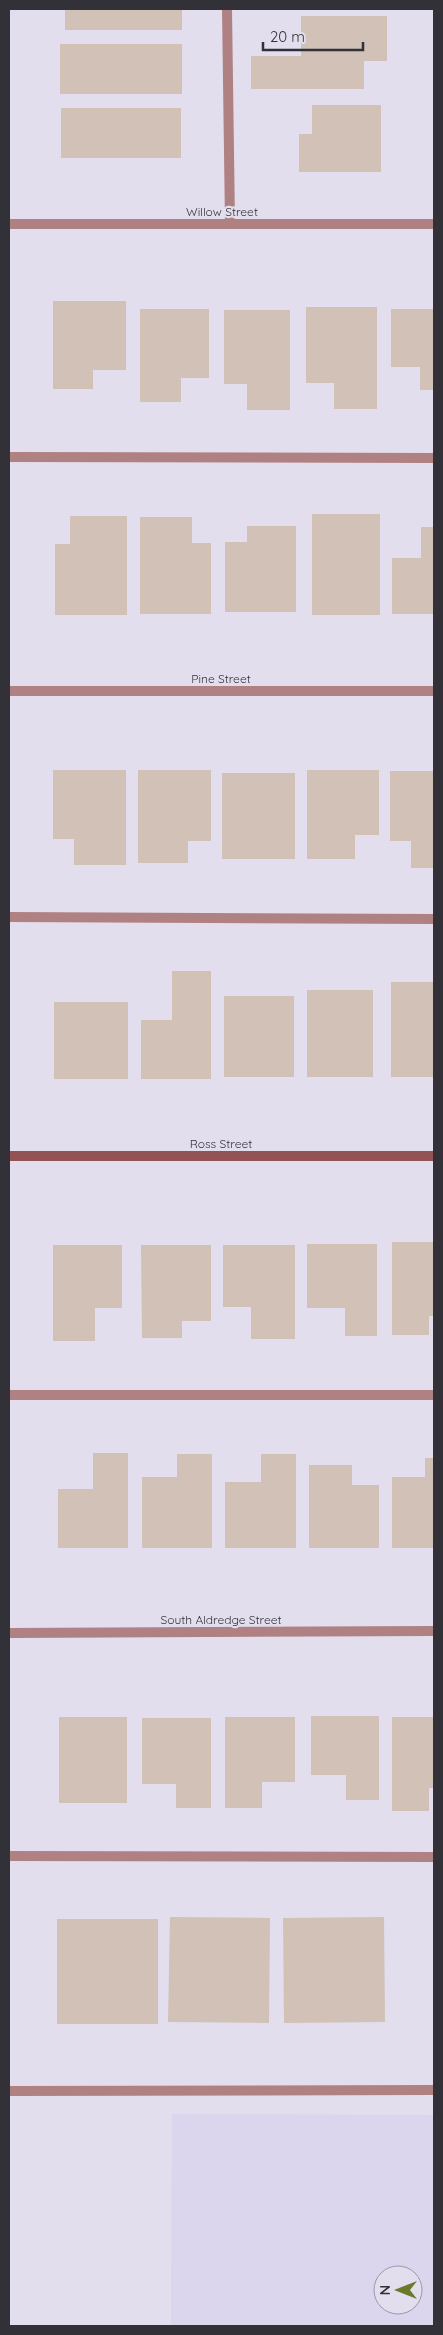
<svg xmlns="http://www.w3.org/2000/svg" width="443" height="2335" font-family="Quicksand,sans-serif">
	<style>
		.built { fill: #dbd5ed; fill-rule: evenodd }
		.building { fill: #d1c1b7 }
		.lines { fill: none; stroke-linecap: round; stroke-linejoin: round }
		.lane { stroke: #af8182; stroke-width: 10 }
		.street { stroke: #af8182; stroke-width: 10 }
		.secondary { stroke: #935356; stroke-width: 10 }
		.labels { text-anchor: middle; stroke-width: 4.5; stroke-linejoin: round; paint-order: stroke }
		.street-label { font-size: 12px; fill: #323137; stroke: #e2deee }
	</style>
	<rect width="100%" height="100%" fill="#e2deee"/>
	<path class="built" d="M172 2114 434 2115V2326H171ZM383 2275H413V2305H383Z"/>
	<g class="building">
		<rect x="65" y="9" width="117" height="21"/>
		<path d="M301 16H387V61H364V89H251V56H301Z"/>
		<rect x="60" y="44" width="122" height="50"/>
		<path d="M312 105H381V172H299V134H312Z"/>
		<rect x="61" y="108" width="120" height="50"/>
		<path d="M53 301H126V370H93V389H53Z"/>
		<path d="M306 307H377V409H334V383H306Z"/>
		<path d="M140 309H209V378H181V402H140Z"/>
		<path d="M391 309H434V390H420V367H391Z"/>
		<path d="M224 310H290V410H247V384H224Z"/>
		<rect x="312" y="514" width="68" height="101"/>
		<path d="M70 516H127V615H55V544H70Z"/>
		<path d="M140 517H192V543H211V614H140Z"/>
		<path d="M247 526H296V612H225V542H247Z"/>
		<path d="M421 527H434V614H392V558H421Z"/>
		<path d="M53 770H126V865H74V839H53Z"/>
		<path d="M138 770H211V841H188V863H138Z"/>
		<path d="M307 770H379V835H355V859H307Z"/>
		<path d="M390 771H434V868H411V841H390Z"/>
		<rect x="222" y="773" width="73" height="86"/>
		<path d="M172 971H211V1079H141V1020H172Z"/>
		<rect x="391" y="982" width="43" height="95"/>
		<rect x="307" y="990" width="66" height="87"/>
		<rect x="224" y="996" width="70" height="81"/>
		<rect x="54" y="1002" width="74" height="77"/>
		<path d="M392 1242H434V1316H429V1335H392Z"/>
		<path d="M307 1244H377V1336H345V1308H307Z"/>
		<path d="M53 1245H122V1308H95V1341H53Z"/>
		<path d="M141 1245H211V1321H182V1338H142Z"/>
		<path d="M223 1245H295V1339H251V1307H223Z"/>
		<path d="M93 1453H128V1548H58V1489H93Z"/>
		<path d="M177 1454H212V1548H142V1477H177Z"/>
		<path d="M261 1454H296V1548H225V1482H261Z"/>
		<path d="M425 1458H434V1548H392V1477H425Z"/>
		<path d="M309 1465H352V1485H379V1548H309Z"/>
		<path d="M311 1716H379V1800H346V1775H311Z"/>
		<rect x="59" y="1717" width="68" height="86"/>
		<path d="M225 1717H295V1782H262V1808H225Z"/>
		<path d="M392 1717H434V1788H429V1811H392Z"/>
		<path d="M142 1718H211V1808H176V1784H142Z"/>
		<path d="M170 1917 270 1918 269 2023 168 2022Z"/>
		<path d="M384 1917 385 2022 284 2023 283 1918Z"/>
		<rect x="57" y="1919" width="101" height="105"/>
	</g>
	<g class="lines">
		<g class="lane">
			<path d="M227 9 230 224"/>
			<path d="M9 457 434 458"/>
			<path d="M9 917 434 919"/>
			<path d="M9 1395H434"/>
			<path d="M9 1856 434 1857"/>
		</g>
		<g class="street">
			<path d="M9 224H434"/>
			<path d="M9 691H434"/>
			<path d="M9 1633 434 1631"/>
			<path d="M9 2091 434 2090"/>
		</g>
		<path class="secondary" d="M9 1156H434"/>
	</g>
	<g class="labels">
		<g class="street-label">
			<text x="222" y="216">Willow Street</text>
			<text x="221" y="683">Pine Street</text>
			<text x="221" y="1148">Ross Street</text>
			<text x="221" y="1624">South Aldredge Street</text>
		</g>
	</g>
	<rect width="443" height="2335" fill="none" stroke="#323137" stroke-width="20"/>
	<g transform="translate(398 2290) rotate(270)"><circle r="24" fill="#e2deee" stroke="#9c99a5"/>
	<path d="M0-4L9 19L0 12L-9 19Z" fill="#6a7a28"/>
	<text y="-8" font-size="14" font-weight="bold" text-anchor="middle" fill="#323137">N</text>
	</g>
	<path d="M263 42v8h100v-8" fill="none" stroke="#323137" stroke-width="2.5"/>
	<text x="270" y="42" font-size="15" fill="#323137" stroke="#e2deee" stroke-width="4" paint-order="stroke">20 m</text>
</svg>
